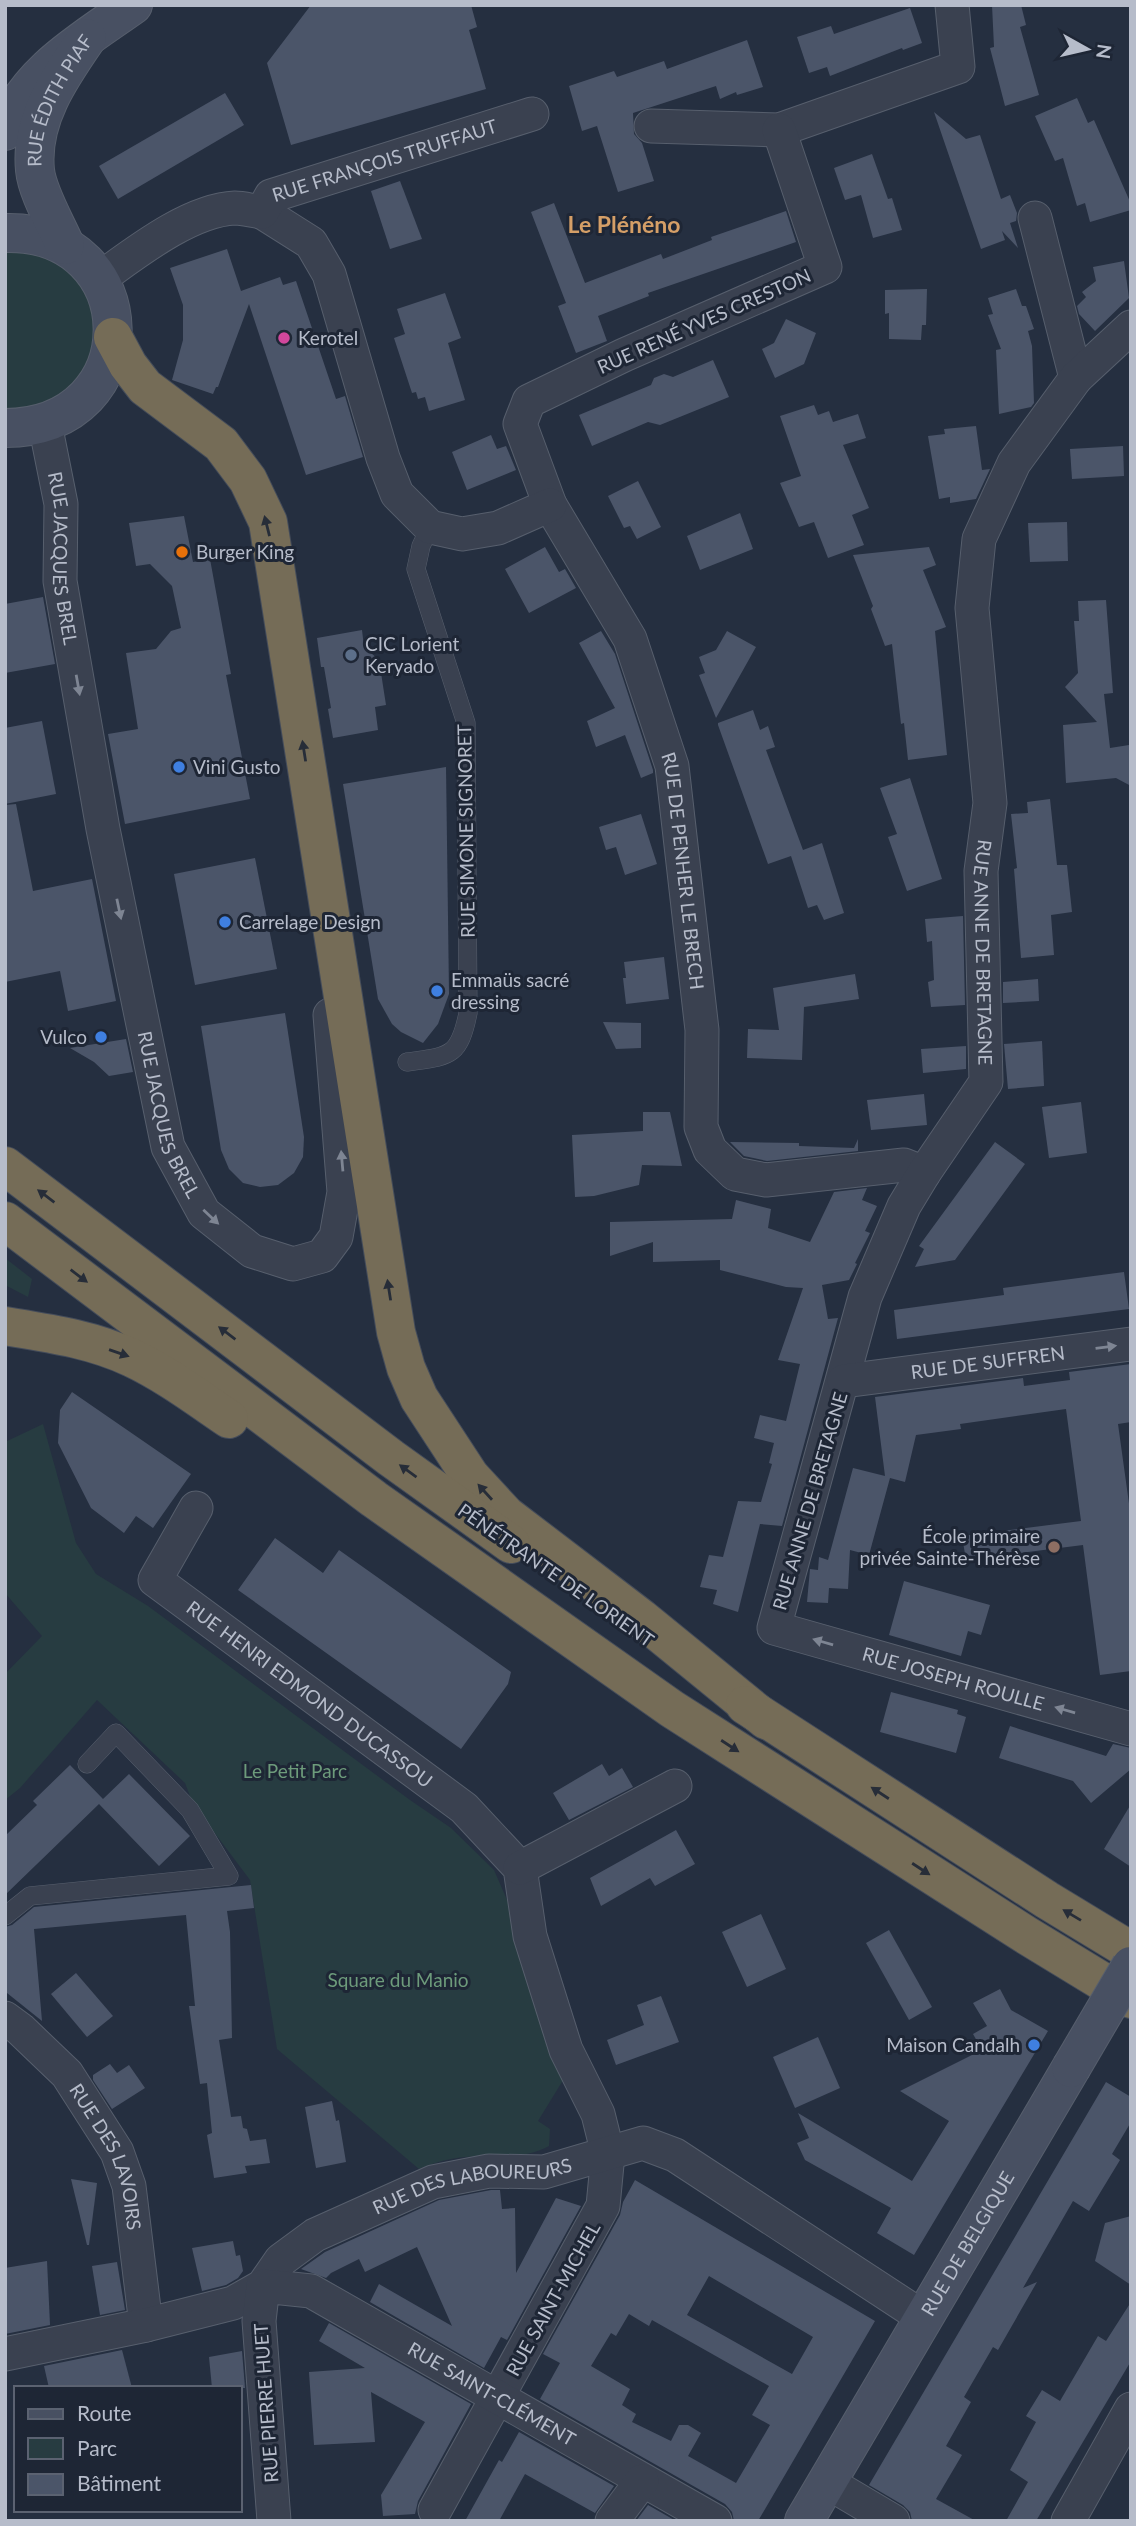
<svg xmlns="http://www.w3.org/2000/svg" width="1136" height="2526" font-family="Lato,sans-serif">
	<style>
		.green { fill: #273c41 }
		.building { fill: #4b5569; fill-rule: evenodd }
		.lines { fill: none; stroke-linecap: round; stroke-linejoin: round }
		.lane-casing { stroke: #575f6d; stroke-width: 19 }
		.street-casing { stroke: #575f6d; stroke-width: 35 }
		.secondary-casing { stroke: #575f6d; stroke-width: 40 }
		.highway-casing { stroke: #444c5a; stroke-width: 40 }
		.lane { stroke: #3a4150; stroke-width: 18 }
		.street { stroke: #3a4150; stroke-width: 33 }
		.secondary { stroke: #485062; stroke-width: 38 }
		.highway { stroke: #756c57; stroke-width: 38 }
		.secondary-bridge-casing { stroke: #575f6d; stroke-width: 40; stroke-linecap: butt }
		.secondary-bridge { stroke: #485062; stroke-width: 38 }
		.oneway { fill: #272d38 }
		.oneway2 { fill: #7e8593 }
		.hotel-dot { fill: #d1479c; stroke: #1e2635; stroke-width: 2.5 }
		.food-dot { fill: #e8710a; stroke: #1e2635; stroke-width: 2.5 }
		.service-dot { fill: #5c6f8a; stroke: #1e2635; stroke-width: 2.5 }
		.shop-dot { fill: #3f7fe0; stroke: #1e2635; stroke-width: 2.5 }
		.education-dot { fill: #8d6e63; stroke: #1e2635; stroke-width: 2.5 }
		.labels { text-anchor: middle; stroke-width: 6; stroke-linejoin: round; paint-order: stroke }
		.street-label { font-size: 19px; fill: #b6bcca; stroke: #1e2635 }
		.poi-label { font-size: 19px; fill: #b6bcca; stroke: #1e2635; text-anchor: start }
		.park-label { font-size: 19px; fill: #6d9b7b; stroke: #1e2635 }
		.quarter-label { font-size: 23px; font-weight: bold; fill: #d59f67; stroke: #1e2635 }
	</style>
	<rect width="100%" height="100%" fill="#252f40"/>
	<g class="green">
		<path d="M5 252C17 253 32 252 43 255 47 257 52 262 56 264 62 268 69 271 74 276 108 313 97 378 53 401 40 407 20 407 5 410Z"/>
		<path d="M5 1258 32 1279 28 1297 5 1285Z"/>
		<path d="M43 1424 76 1543 96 1574 148 1606 410 1800 451 1828 494 1870 518 1925 565 2077 538 2121 550 2129 549 2146C518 2163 484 2152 451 2159 440 2161 429 2165 419 2169L277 2049 250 1880 193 1804 185 1783 97 1700 20 1788 5 1800V1674L42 1636 5 1593V1442Z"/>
	</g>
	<g class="building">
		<path d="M311 5H471L477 27 469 30 486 89 291 145 267 63Z"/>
		<path d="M992 5H1021L1026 25 1020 27 1039 95 1005 106 990 48 994 47Z"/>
		<path d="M910 8 922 43 903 50 902 48 830 76 827 67 809 73 797 37 831 26 834 34Z"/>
		<path d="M747 40 763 87 737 95 736 92 720 99 716 86 633 113 634 134 642 143 654 181 618 192 597 126 582 131 569 86 614 71 617 77 664 61 667 69Z"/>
		<path d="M225 93 244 125 118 199 99 166Z"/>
		<path d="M1077 98 1088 123 1094 120 1131 204V210L1090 222 1085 203 1077 206 1063 158 1055 161 1035 116Z"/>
		<path d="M934 112 966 139 980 135 1001 199 1010 195 1017 213 1016 221 1010 223 1018 248 1002 231 1005 240 981 249Z"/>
		<path d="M872 154 888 199 892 198 902 230 873 238 861 195 845 200 834 168Z"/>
		<path d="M400 181 422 239 390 249 371 191Z"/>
		<path d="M554 203 585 283 661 254 663 259 712 240 711 237 786 211 796 242 648 293 649 296 598 316 607 341 576 353 558 306 566 303 531 212Z"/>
		<path d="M227 249 241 291 280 277 283 285 296 281 336 399 345 396 363 457 306 475 249 304 218 387H216L213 394 172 380 183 340V305L170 268Z"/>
		<path d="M1124 261 1129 298 1095 331 1079 314 1077 306 1086 297 1082 292 1096 281 1093 267Z"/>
		<path d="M927 289 926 325H922L921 340 889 339V313L885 314V290Z"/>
		<path d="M1016 289 1022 306H1026L1034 329 1028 331 1032 346 1034 403 1031 407 999 414 996 350 1001 349 988 315 993 314 988 298Z"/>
		<path d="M445 293 461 338 448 343 465 400 429 411 425 397 418 399 416 392 412 393 394 338 405 334 397 309Z"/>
		<path d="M786 319 816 333 804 364 775 378 762 349 774 343Z"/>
		<path d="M713 360 729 397 660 425 648 422 592 446 579 415 651 385 654 378 664 374 673 377Z"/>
		<path d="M814 405 818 415 829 411 833 422 858 414 866 438 843 445 869 508 852 515 864 545 828 558 814 522 799 527 780 483 801 476 780 416Z"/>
		<path d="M976 426 982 470 990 469 976 499 950 503V497L939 499 928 436 945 434 944 429Z"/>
		<path d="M491 435 497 449 506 446 516 470 467 490 452 452Z"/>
		<path d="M1123 446 1124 476 1072 479 1070 449Z"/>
		<path d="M638 481 661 527 637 539 630 526 624 528 608 496Z"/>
		<path d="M740 513 753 549 700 570 687 536Z"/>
		<path d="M184 516 193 562 210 559 231 674 226 675 250 799 125 824 108 734 138 729 126 653 156 649 171 631 181 628 172 586 150 564 136 566 129 523Z"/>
		<path d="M1067 522 1068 561 1030 562 1028 523Z"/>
		<path d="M545 547 559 572 565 569 576 588 529 613 505 569Z"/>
		<path d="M929 547 936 565 923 570 946 627 935 631 947 755 908 760 904 723 901 724 892 644 885 646 871 609 873 606 853 555Z"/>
		<path d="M43 597 55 664 5 673V604Z"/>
		<path d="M1106 600 1113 693 1104 694 1110 748 1129 745 1131 786 1116 778 1066 783 1063 725 1097 722 1065 687 1078 673 1074 621H1079L1078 601Z"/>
		<path d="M362 630 364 647 379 660 386 705 375 707 378 730 333 738 328 709 331 708 324 667H321L317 638Z"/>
		<path d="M601 631 615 654 653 770V773L641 778 625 735 596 747 587 721 615 708 579 643Z"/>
		<path d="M727 631 756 647 716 718 699 675 705 673 699 657 716 650Z"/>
		<path d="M753 710 760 730 768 726 775 747 766 750 803 850 822 843 844 913 824 920 817 905 808 908 791 856 768 864 718 725V723Z"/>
		<path d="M42 721 56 794 5 804V728Z"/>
		<path d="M446 767 449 994 438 1024 423 1043 401 1032 392 1024 378 999 343 784Z"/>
		<path d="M910 778 942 879 907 891 888 837 897 834 880 788Z"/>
		<path d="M1050 799 1057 865H1067L1072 912 1051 915 1054 955 1021 958 1014 869 1017 868 1011 814 1028 813 1027 802Z"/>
		<path d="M16 804 33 891 92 879 116 1001 68 1011 60 971 5 982V805Z"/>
		<path d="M641 814 657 864 625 875 616 847 606 850 599 827Z"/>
		<path d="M255 858 277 969 195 985 174 874Z"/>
		<path d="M963 916 965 1005 931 1007 928 982 934 980 932 941 927 942 925 919Z"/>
		<path d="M664 957 669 999 626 1004 623 978H626L624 962Z"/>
		<path d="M855 974 859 999 804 1007 802 1060 747 1058 748 1029 779 1030 773 988Z"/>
		<path d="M1038 979 1039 1001 1003 1003V982Z"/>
		<path d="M285 1013 304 1137 303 1157 294 1173 278 1185 260 1187 243 1183 229 1169 221 1150 201 1026Z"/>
		<path d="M603 1022 641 1023V1048L616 1049Z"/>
		<path d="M126 1039 133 1072 109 1076 94 1062 70 1048Z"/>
		<path d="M1042 1041 1044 1086 1008 1089 1004 1044Z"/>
		<path d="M966 1046V1069L923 1073 921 1049Z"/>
		<path d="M924 1094 927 1125 871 1130 867 1100Z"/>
		<path d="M1081 1102 1087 1153 1049 1158 1042 1107Z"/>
		<path d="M643 1112H670L682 1166 642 1165 639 1185 594 1196 575 1197 572 1135 643 1131Z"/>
		<path d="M858 1139V1151L767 1161 744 1156 730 1142 799 1143V1146L854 1148Z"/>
		<path d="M995 1142 1025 1164 955 1260 915 1267 924 1249 919 1246Z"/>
		<path d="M867 1188 862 1200 877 1206 865 1231 870 1233 855 1263 857 1264 849 1280 822 1285 828 1319 838 1318 782 1526 760 1524 738 1612 713 1604 717 1590 700 1587 709 1555 723 1557 738 1501 761 1502 772 1464 769 1463 774 1443 754 1438 760 1415 786 1421 800 1364 778 1360 803 1288 786 1287 720 1270V1260L653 1262V1242L610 1256V1222L732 1219 736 1200 771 1209 768 1228 810 1242 834 1192Z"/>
		<path d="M1124 1272 1129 1309 897 1339 894 1310 1004 1295 1003 1288Z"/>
		<path d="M1131 1364V1422L1118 1424 1131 1518V1671L1100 1675 1083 1545 966 1560 962 1536 1081 1521 1066 1409 960 1424 961 1429 916 1435 905 1482 890 1478 869 1555 850 1550 848 1589 829 1588 828 1603 807 1602 810 1569 818 1570 819 1557 828 1560 853 1468 885 1476 875 1397 1023 1378 1024 1386 1070 1380 1069 1372Z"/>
		<path d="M72 1392 191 1474 153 1528 136 1516 124 1533 91 1508 58 1443 60 1410Z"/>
		<path d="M275 1538 323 1573 339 1550 511 1672 508 1684 461 1749 238 1590Z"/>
		<path d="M904 1581 990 1605 981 1635 968 1631 961 1656 889 1635Z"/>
		<path d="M891 1692 958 1710 957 1714 966 1717 956 1753 880 1732Z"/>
		<path d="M1010 1726 1106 1756 1113 1744 1131 1748V1769L1091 1803 1073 1781 999 1758Z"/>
		<path d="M602 1764 609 1776 622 1768 633 1787 569 1820 553 1793Z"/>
		<path d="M70 1765 103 1799 129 1774 190 1836 159 1866 99 1804 5 1895V1836L37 1805 33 1801Z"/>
		<path d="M1131 1804V1867L1104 1849Z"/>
		<path d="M676 1830 695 1864 655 1886 650 1878 601 1906 590 1878Z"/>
		<path d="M251 1885 254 1908 227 1911 230 1932 232 2038 219 2040 231 2117 241 2116 243 2128 247 2129 250 2141 266 2139 270 2163 245 2166 247 2173 214 2178 207 2135 212 2133 207 2083 200 2084 189 2006H195L186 1915 34 1929 42 2021 7 1993 5 1927 12 1925 34 1907Z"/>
		<path d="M761 1914 786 1969 747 1987 722 1932Z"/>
		<path d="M889 1930 932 2007 909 2020 866 1943Z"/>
		<path d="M76 1973 113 2016 87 2037 51 1994Z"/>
		<path d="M1000 1989 1011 2010 1048 2031 914 2255 877 2233 891 2208 805 2160 797 2143 809 2138 798 2113 912 2181 949 2121 900 2091 982 2050 973 2034 987 2026 973 2003Z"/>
		<path d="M661 1996 679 2042 616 2065 607 2040 644 2025 637 2005Z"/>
		<path d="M818 2037 840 2088 795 2108 773 2057Z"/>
		<path d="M110 2064 117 2073 129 2065 145 2088 112 2109 93 2080V2075Z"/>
		<path d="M1106 2082 1131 2097V2122L1112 2154 1120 2160 1089 2211 1073 2201 1023 2288 1037 2282 998 2350 993 2347 964 2397 971 2402 946 2446 962 2455 936 2499 976 2521H912L910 2512 903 2505 869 2485Z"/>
		<path d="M332 2101 336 2121 339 2120 346 2162 316 2168 305 2107Z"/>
		<path d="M71 2179 97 2183 89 2245H87Z"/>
		<path d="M635 2180 875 2321 758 2521H734L732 2512 725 2504 540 2399 560 2363 543 2354 620 2215 623 2202ZM709 2276 813 2337 792 2374 687 2315ZM629 2314 649 2326 652 2320 769 2386 752 2415 770 2425 736 2483 688 2456 701 2433 688 2425H679L671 2441 632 2422 636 2414 622 2405 630 2389 591 2366 611 2333 616 2336Z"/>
		<path d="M491 2190H500L502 2209 515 2208 516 2273 556 2198 581 2206 507 2340 501 2337 484 2368 370 2302 379 2284 452 2326 417 2247 365 2272 359 2259 331 2273 326 2278 301 2269 325 2252 439 2200Z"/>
		<path d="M1131 2216V2285L1095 2261 1105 2223Z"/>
		<path d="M233 2241 236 2256 240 2255 243 2271 238 2278 226 2285 202 2291 192 2248Z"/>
		<path d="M47 2261 50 2325 5 2334V2268Z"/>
		<path d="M117 2262 125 2310 100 2315 92 2266Z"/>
		<path d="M1131 2302V2361L1036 2521H1006L1028 2482 1010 2470 1036 2422 1026 2416 1042 2390 1060 2401 1098 2336 1106 2341Z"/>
		<path d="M329 2323 471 2404 418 2501 415 2514 383 2516 381 2495 425 2422 371 2392 375 2442 314 2445 309 2372 365 2368 319 2341Z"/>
		<path d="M122 2350 132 2388H49L44 2366Z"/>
		<path d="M242 2351 245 2388H212L209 2357Z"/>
		<path d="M519 2432 614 2486 595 2513 525 2474 499 2521H465L499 2460 502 2462Z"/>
		<path d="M648 2505 676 2521H636Z"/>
	</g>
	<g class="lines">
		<defs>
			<g id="lane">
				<path d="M407 1062C449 1056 459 1058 468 1013L466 723 416 569 421 546 430 527"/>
				<path d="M5 1916 30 1896 229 1876 190 1810 116 1733 87 1764"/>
			</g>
			<g id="street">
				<path d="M651 126 779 130 958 67 952 5"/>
				<path id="s1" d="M779 130 825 267 624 355 529 401 520 424 550 505 630 639 672 766 702 1030 701 1127 710 1150 735 1174 766 1180 904 1165 924 1173"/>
				<path d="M262 212 311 243 329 274 383 458 397 494 430 527 462 534 498 528 550 505"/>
				<path d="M1035 218 1076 378"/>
				<path id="s2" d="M99 279C134 254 189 210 235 208 243 208 253 211 262 212L271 196 532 114"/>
				<path id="s3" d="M1131 327 1076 378 1014 463 979 539 972 608 990 803 981 871 986 1082 924 1173 904 1206 865 1297 774 1628 1131 1729"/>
				<path id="s4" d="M45 424 61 504 60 581 103 829 168 1147 204 1213 252 1251 293 1264 322 1256 336 1237 344 1192 330 1015"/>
				<path id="s5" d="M844 1381 1131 1344"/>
				<path id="s6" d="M196 1508 155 1580 464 1808 520 1868 530 1936 566 2050 598 2114 608 2154 603 2206 435 2510"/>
				<path d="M520 1868 675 1786"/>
				<path id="s7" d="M5 2018 20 2029 67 2074 117 2152 129 2186 146 2325"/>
				<path id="s8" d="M5 2354 146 2325 233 2303 263 2286 281 2260 315 2235 433 2182 489 2171 544 2172 643 2143 675 2155 924 2318"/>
				<path d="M827 2482 893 2521"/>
				<path id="s9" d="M274 2521 259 2321 263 2286 311 2291 715 2521"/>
				<path d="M612 2521 642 2481"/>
				<path d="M1068 2521 1131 2409"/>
			</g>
			<g id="secondary">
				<path d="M5 131C26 72 84 40 133 5"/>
				<path d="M5 233C146 229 151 427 5 428"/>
				<path id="s10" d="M65 245C56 224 37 192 35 170 30 120 60 77 87 38"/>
				<path id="s11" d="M804 2521 1071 2068"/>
			</g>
			<g id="highway">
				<path d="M113 337 128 365 145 387 221 444 248 480 268 522 396 1332 406 1368 419 1398 470 1476 506 1515 641 1618 766 1720"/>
				<path d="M5 1166 391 1458 511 1544"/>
				<path d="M5 1221 374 1499 672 1709 1026 1935 1131 1999"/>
				<path d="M5 1326C48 1333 92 1339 132 1358 166 1374 198 1398 229 1419"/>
				<path d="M745 1705 1047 1900 1131 1951"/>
			</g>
		</defs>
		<use href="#lane" class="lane-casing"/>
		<use href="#street" class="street-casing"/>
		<use href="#secondary" class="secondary-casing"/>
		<use href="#highway" class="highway-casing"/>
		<use href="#lane" class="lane"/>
		<use href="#street" class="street"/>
		<use href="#secondary" class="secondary"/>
		<use href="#highway" class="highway"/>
		<defs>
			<path id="secondary-bridge" d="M1071 2068 1131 1966"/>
		</defs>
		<use href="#secondary-bridge" class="secondary-bridge-casing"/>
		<use href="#secondary-bridge" class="secondary-bridge"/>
	</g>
	<defs><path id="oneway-solid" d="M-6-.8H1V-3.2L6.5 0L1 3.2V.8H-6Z" transform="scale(1.75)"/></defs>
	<g class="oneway">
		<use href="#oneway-solid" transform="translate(267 526) rotate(-104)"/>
		<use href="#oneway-solid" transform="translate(304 751) rotate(-99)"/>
		<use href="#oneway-solid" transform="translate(46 1196) rotate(-143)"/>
		<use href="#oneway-solid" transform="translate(79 1276) rotate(37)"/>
		<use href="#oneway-solid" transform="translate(389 1290) rotate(-99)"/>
		<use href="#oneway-solid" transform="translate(227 1333) rotate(-143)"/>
		<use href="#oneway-solid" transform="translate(119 1353) rotate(19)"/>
		<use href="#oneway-solid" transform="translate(408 1471) rotate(-144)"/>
		<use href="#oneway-solid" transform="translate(485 1492) rotate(-132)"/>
		<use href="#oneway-solid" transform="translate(730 1746) rotate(33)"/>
		<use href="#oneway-solid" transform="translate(880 1793) rotate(-147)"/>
		<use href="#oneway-solid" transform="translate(921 1869) rotate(33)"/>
		<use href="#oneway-solid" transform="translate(1072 1915) rotate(-149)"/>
	</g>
	<g class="oneway2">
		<use href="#oneway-solid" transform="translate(78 685) rotate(80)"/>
		<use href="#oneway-solid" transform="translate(119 909) rotate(78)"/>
		<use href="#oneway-solid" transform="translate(342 1161) rotate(-95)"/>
		<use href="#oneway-solid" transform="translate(211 1217) rotate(43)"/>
		<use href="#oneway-solid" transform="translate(1106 1347) rotate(-7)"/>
		<use href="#oneway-solid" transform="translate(823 1642) rotate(-164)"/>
		<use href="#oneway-solid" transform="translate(1065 1710) rotate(-164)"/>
	</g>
	<circle class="hotel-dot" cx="284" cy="338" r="7"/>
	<circle class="food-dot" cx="182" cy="552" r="7"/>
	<circle class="service-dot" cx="351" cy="655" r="7"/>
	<g class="shop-dot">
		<circle cx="179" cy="767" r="7"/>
		<circle cx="225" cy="922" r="7"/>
		<circle cx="437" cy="991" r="7"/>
		<circle cx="101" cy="1037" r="7"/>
		<circle cx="1034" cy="2045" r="7"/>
	</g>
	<circle class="education-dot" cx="1054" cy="1547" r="7"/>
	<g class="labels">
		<g class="street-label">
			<text dy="7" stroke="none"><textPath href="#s10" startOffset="156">RUE ÉDITH PIAF</textPath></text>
			<text dy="7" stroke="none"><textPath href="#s2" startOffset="320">RUE FRANÇOIS TRUFFAUT</textPath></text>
			<text transform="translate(704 321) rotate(-24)" y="7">RUE RENÉ YVES CRESTON</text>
			<text dy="7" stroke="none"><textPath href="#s4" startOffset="136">RUE JACQUES BREL</textPath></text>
			<text transform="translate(466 831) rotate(-91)" y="7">RUE SIMONE SIGNORET</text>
			<text dy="7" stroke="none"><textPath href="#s1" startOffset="976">RUE DE PENHER LE BRECH</textPath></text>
			<text dy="7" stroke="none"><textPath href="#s3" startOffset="679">RUE ANNE DE BRETAGNE</textPath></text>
			<text dy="7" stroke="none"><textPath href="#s4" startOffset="704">RUE JACQUES BREL</textPath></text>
			<text dy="7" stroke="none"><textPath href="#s5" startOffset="145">RUE DE SUFFREN</textPath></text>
			<text transform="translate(810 1501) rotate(-74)" y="7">RUE ANNE DE BRETAGNE</text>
			<text transform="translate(556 1575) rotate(35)" y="7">PÉNÉTRANTE DE LORIENT</text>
			<text dy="7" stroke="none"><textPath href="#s3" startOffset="1586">RUE JOSEPH ROULLE</textPath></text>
			<text dy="7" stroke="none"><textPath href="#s6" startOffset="275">RUE HENRI EDMOND DUCASSOU</textPath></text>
			<text dy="7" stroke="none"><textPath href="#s7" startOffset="177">RUE DES LAVOIRS</textPath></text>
			<text dy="7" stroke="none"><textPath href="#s8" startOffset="509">RUE DES LABOUREURS</textPath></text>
			<text dy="7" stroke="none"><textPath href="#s11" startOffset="322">RUE DE BELGIQUE</textPath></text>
			<text transform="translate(553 2299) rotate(-61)" y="7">RUE SAINT-MICHEL</text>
			<text dy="7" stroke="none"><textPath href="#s9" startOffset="492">RUE SAINT-CLÉMENT</textPath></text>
			<text transform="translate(266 2403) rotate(-94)" y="7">RUE PIERRE HUET</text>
		</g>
		<g class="poi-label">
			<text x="298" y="345">Kerotel</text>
			<text x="196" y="559">Burger King</text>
			<text x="365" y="651">CIC Lorient<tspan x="365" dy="22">Keryado</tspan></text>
			<text x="193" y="774">Vini Gusto</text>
			<text x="239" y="929">Carrelage Design</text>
			<text x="451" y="987">Emmaüs sacré<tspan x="451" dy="22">dressing</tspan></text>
			<text x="87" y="1044" text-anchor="end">Vulco</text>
			<text x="1040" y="1543" text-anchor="end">École primaire<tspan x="1040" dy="22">privée Sainte-Thérèse</tspan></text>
			<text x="1020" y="2052" text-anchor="end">Maison Candalh</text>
		</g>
		<g class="park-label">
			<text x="295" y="1778">Le Petit Parc</text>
			<text x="398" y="1987">Square du Manio</text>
		</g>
		<g class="quarter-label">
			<text x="624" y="233">Le Plénéno</text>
		</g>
	</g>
	<rect width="1136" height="2526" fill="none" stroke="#b6bcca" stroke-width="14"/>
	<rect x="14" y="2386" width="228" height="126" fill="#1e2635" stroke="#5b6271" stroke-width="2"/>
	<rect x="28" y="2409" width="35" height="10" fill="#485062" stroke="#5b6271" stroke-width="2"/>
	<text x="77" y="2421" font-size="21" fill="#b6bcca">Route</text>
	<rect x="28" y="2438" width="35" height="21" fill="#273c41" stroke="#5b6271" stroke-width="2"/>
	<text x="77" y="2456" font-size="21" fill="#b6bcca">Parc</text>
	<rect x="28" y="2474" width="35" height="21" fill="#4b5569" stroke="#5b6271" stroke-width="2"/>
	<text x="77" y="2491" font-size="21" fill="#b6bcca">Bâtiment</text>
	<g transform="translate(1087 49) rotate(98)" stroke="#1e2635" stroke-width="5" paint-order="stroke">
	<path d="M0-5L12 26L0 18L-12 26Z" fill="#b6bcca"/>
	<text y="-10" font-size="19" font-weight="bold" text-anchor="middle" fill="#b6bcca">N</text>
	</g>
</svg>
